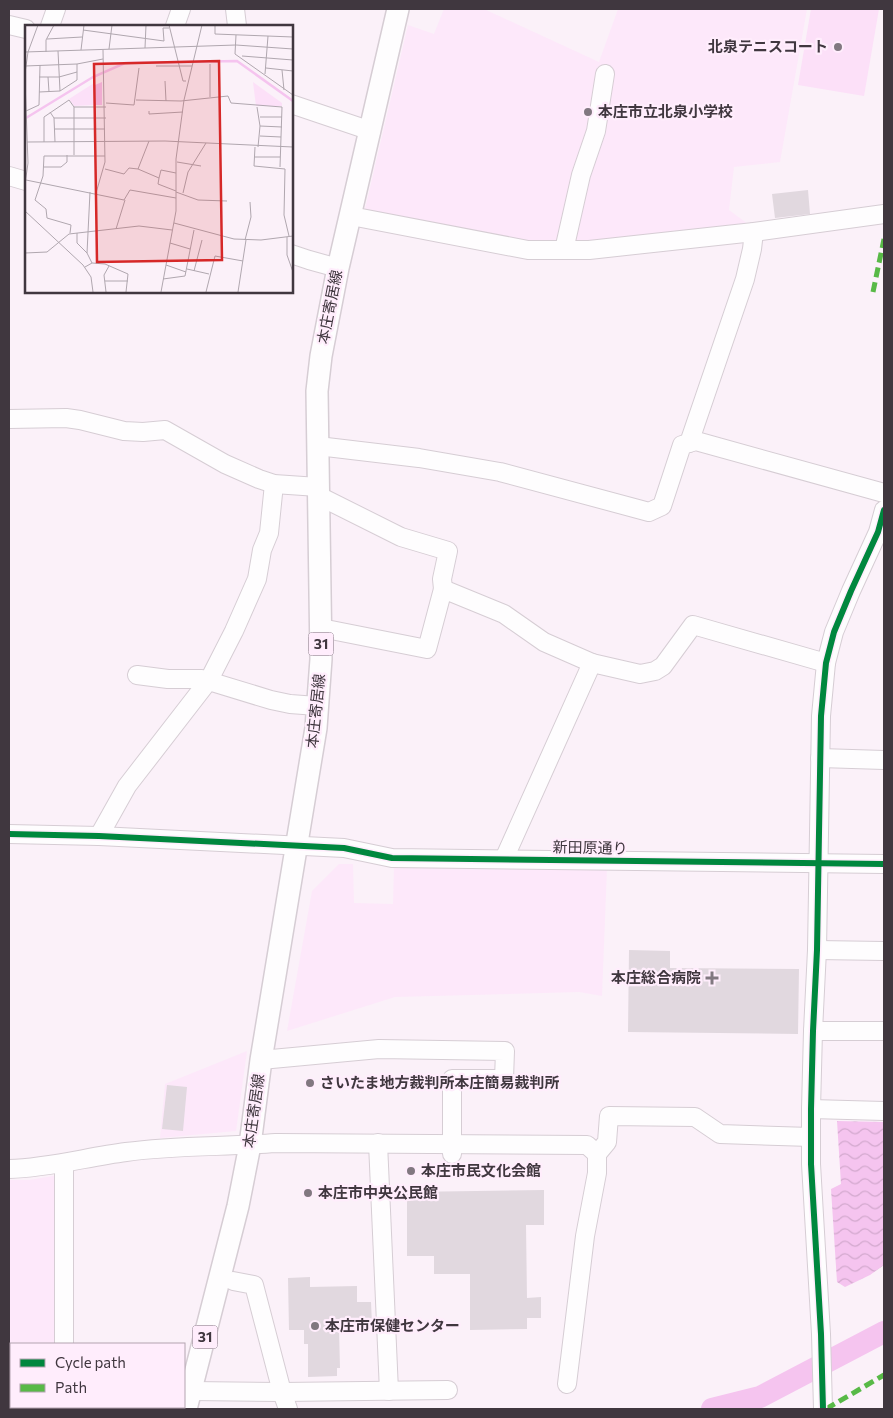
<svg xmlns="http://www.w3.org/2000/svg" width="893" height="1418" font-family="Commissioner,'Noto Sans JP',sans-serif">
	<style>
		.built { fill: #fde8fa }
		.garden { fill: #fce0f8 }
		.water { fill: url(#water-waves) }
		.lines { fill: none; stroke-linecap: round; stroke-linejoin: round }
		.river { stroke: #f5c4ef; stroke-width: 22 }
		.building { fill: #e1d8df }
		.minor-casing { stroke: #d6cdd4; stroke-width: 20 }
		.major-casing { stroke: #d6cdd4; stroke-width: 24 }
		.minor { stroke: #fefdfe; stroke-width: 18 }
		.major { stroke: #fefdfe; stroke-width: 21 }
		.quiet { stroke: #58b947; stroke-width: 5; stroke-dasharray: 10 5; stroke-linecap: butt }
		.cycleway-casing { stroke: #ffedfc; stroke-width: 9 }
		.cycleway { stroke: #00873e; stroke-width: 6 }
		.poi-dot { fill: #817880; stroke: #ffedfc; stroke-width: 2 }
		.labels { text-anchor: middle; stroke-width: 4.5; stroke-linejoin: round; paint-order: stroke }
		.shield { fill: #ffedfc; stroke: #796e78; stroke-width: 1 }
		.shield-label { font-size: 14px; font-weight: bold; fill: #40373f }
		.poi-label { font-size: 15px; font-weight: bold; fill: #40373f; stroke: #ffedfc; text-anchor: start }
		.street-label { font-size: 15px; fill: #40373f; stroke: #ffedfc }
		.inset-river { fill: none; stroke: #f5c4ef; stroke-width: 2.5 }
		.inset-road { fill: none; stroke: #b0a7af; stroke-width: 1 }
		.view { fill: #d62828; fill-opacity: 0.15; stroke: #d62828; stroke-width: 2.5 }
		.inset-edge { fill: none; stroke: #40373f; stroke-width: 2.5 }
	</style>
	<defs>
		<pattern id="water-waves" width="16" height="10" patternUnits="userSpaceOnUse" patternTransform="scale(1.25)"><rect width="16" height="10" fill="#f5c4ef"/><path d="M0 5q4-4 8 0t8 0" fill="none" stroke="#d3a9ce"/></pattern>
	</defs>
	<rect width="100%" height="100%" fill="#fbf1f9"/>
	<g class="built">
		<path d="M444 9H484L599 62 618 9H807L780 162 734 167 729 210 748 224 591 243 530 245 365 209 408 25 434 34Z"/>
		<path d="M339 864H353L354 903 393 904 394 866 607 868 602 996 579 992 395 997 287 1031 312 891Z"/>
		<path d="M247 1051 236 1131 160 1138 165 1084Z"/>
		<path d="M59 1175V1344H11V1397H9V1180H29Z"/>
	</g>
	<path class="garden" d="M811 9H879L864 96 798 85Z"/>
	<path class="water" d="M837 1121 884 1122V1265L870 1275 845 1287 837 1282 831 1189 841 1184Z"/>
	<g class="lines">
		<path class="river" d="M712 1409 760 1397 884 1332"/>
	</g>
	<g class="building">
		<path d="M808 190 810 214 775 218 772 194Z"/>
		<path d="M629 950 670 951V968L799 969 798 1034 628 1032Z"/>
		<path d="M167 1085 187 1087 183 1131 162 1129Z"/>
		<path d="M544 1190V1225H526L527 1298 541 1297V1318H527V1329L470 1330V1274H434V1256H407V1192Z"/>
		<path d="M310 1277V1287L357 1286V1302H371L372 1324H341V1327L339 1328 340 1368H337V1376L308 1377V1344H304V1330H289L288 1278Z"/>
	</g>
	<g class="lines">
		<defs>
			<g id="minor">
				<path d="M235 9 237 26"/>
				<path d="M9 25 26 29"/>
				<path d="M50 26 56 9"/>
				<path d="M175 26 181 9"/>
				<path d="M291 104 371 131"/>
				<path d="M9 176 26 181"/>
				<path d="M351 216 528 250H589L754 232 884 214"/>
				<path d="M564 250 581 175 596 131 605 74"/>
				<path d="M291 254 309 260 338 268"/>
				<path d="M9 419 66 418 80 420 124 431 143 432 165 430 225 464 259 479 274 484 318 487"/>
				<path d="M689 443 745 279 752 249 754 232"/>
				<path d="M318 446 419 458 500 472 649 512 662 506 682 445 696 441 884 493"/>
				<path d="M319 496 401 537 448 551 442 579 443 589"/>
				<path d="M321 628 427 649 443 589 504 614 544 642 592 663"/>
				<path d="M137 675 168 679H202L271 700 290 704 317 706"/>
				<path d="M820 758 884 760"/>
				<path d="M9 834 99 836 344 848 392 858 884 864"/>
				<path d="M99 836 127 786 209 680 234 631 257 579 262 550 269 533 274 484"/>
				<path d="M504 859 592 663 640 674 655 671 663 666 693 625 826 663"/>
				<path d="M817 950 884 951"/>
				<path d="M813 1031H884"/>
				<path d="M261 1060 379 1049 505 1051 504 1079H452V1154"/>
				<path d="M811 1109 884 1111"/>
				<path d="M378 1143 389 1391"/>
				<path d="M64 1163V1344"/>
				<path d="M9 1169C49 1168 87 1157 126 1152 176 1145 226 1147 276 1143L587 1145 597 1154"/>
				<path d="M233 1281 254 1285 282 1392 288 1409"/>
				<path d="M567 1384 585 1236 597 1173V1154L607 1142 609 1116 695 1117 720 1134 811 1137"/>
				<path d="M191 1391 282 1392 448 1390"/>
				<path d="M823 1409 821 1334 811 1164V1109L813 1031 817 950 821 716 826 663 834 632 851 591 878 532 884 510"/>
			</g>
			<path id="major" d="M186 1409 238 1206 250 1145 261 1060 316 728 321 659 317 391 321 356 338 268 398 9"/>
		</defs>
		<use href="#minor" class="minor-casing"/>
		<use href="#major" class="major-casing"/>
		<use href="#minor" class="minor"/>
		<use href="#major" class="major"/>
		<g class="quiet">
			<path d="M873 292 884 239"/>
			<path d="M9 1405H11"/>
			<path d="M826 1409 884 1375"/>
		</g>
		<defs>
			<g id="cycleway">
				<path d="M9 834 99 836 344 848 392 858 884 864"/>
				<path d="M823 1409 821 1334 811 1164V1109L813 1031 817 950 821 716 826 663 834 632 851 591 878 532 884 510"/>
			</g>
		</defs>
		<use href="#cycleway" class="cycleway-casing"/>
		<use href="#cycleway" class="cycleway"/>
	</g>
	<g class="poi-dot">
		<circle cx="838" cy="47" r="5"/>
		<circle cx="588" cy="112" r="5"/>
		<path d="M709.5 970.5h5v5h5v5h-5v5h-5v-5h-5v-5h5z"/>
		<circle cx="310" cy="1083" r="5"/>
		<circle cx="411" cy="1171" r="5"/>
		<circle cx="308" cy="1193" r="5"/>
		<circle cx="315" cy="1326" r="5"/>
	</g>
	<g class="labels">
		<g class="shield">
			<rect x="308.5" y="632.5" width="25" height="23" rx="4"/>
			<rect x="192.5" y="1325.5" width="25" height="23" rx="4"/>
		</g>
		<g class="shield-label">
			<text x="321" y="649">31</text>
			<text x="205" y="1342">31</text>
		</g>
		<g class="poi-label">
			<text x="828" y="52" text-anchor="end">北泉テニスコート</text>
			<text x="598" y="117">本庄市立北泉小学校</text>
			<text x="701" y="983" text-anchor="end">本庄総合病院</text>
			<text x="320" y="1088">さいたま地方裁判所本庄簡易裁判所</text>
			<text x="421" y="1176">本庄市民文化会館</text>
			<text x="318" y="1198">本庄市中央公民館</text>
			<text x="325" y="1331">本庄市保健センター</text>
		</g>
		<g class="street-label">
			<text transform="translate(330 307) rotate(-79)" y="5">本庄寄居線</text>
			<text transform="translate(316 711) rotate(-84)" y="5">本庄寄居線</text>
			<text transform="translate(590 848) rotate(1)" y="5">新田原通り</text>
			<text transform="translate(254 1111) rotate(-82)" y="5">本庄寄居線</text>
		</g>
	</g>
	<g transform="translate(25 25)">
		<rect width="268" height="268" fill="#fbf1f9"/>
		<path d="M228 57 257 78V81H231ZM69 58V80L49 81 44 74Z" fill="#fce0f8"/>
		<path d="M77 57V80H70V60Z" fill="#f5c4ef"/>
		<path class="inset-river" d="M1 93 68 52 100 38 212 36 268 76"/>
		<path class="inset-road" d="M144 0 158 56H161M190 0V9L268 12M58 5 139 16 138 3H144M211 10 210 29 268 70M22 14 57 12M120 23 121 0M84 24 87 0M56 25 59 0M33 26 35 66M0 27 211 20 268 24M21 27V15L29 0M217 31 268 35M185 39V72M0 41 52 39 78 34M131 41H167M241 43 268 46M257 45 259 65M0 48 3 27 13 0M240 49 243 11M14 52H34L52 47M23 52 24 67M0 55 3 138 0 159M140 56 141 76M14 67 35 66 52 55V39M111 75 156 76 203 71 206 78 257 82 255 142M81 78 109 80 114 43M232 82 235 101 233 122M1 86 14 80 15 40M124 86V89L158 87M25 87 29 93 30 117M235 92H257M29 93H81M268 94V143M235 101 257 102M30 104H80M235 111 256 112M2 117 140 116 268 122M19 117V92L44 75 49 82M230 122 229 141 260 144 259 190 264 211M49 130V82H81M229 132H255M152 137 176 141M19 142H36L42 137V130M80 144 99 149 104 143 113 144 124 116M113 144 134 153 136 145 151 148M134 153 133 159 151 166M1 155 99 175 105 165 151 173M65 167 62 228 67 238M151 167 173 175 202 176M71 168 80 137 78 25M158 168 163 147 181 118M0 186 58 240 66 252 68 267M149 198 209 214 236 215 268 211M91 204 100 175M45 208 46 200 22 193 21 184 10 175 18 151 19 131H80M52 208V218L62 228M262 212V230L268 247M220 215 226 192 225 177M145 218 165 224M0 228 22 227 44 209 114 201 147 205M141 240 161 247M60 242 67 238 80 239 103 249 101 267M162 244 184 249M169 246 177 215M138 254 160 251 169 205M80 256H103M81 267 79 250 84 241M136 267 151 186V134L159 75 177 0M181 267 190 231 218 236M213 267 221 215"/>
		<path class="view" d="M194 36 197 235 72 237 69 39Z"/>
		<rect width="268" height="268" class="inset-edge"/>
	</g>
	<rect width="893" height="1418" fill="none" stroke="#40373f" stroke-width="20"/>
	<rect x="10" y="1343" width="175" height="65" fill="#ffedfc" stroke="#b3a4b0"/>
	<rect x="20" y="1359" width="25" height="8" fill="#00873e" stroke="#b3a4b0"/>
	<text x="55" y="1368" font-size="15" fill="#40373f">Cycle path</text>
	<rect x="20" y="1384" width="25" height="8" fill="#58b947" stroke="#b3a4b0"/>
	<text x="55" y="1393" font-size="15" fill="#40373f">Path</text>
</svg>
